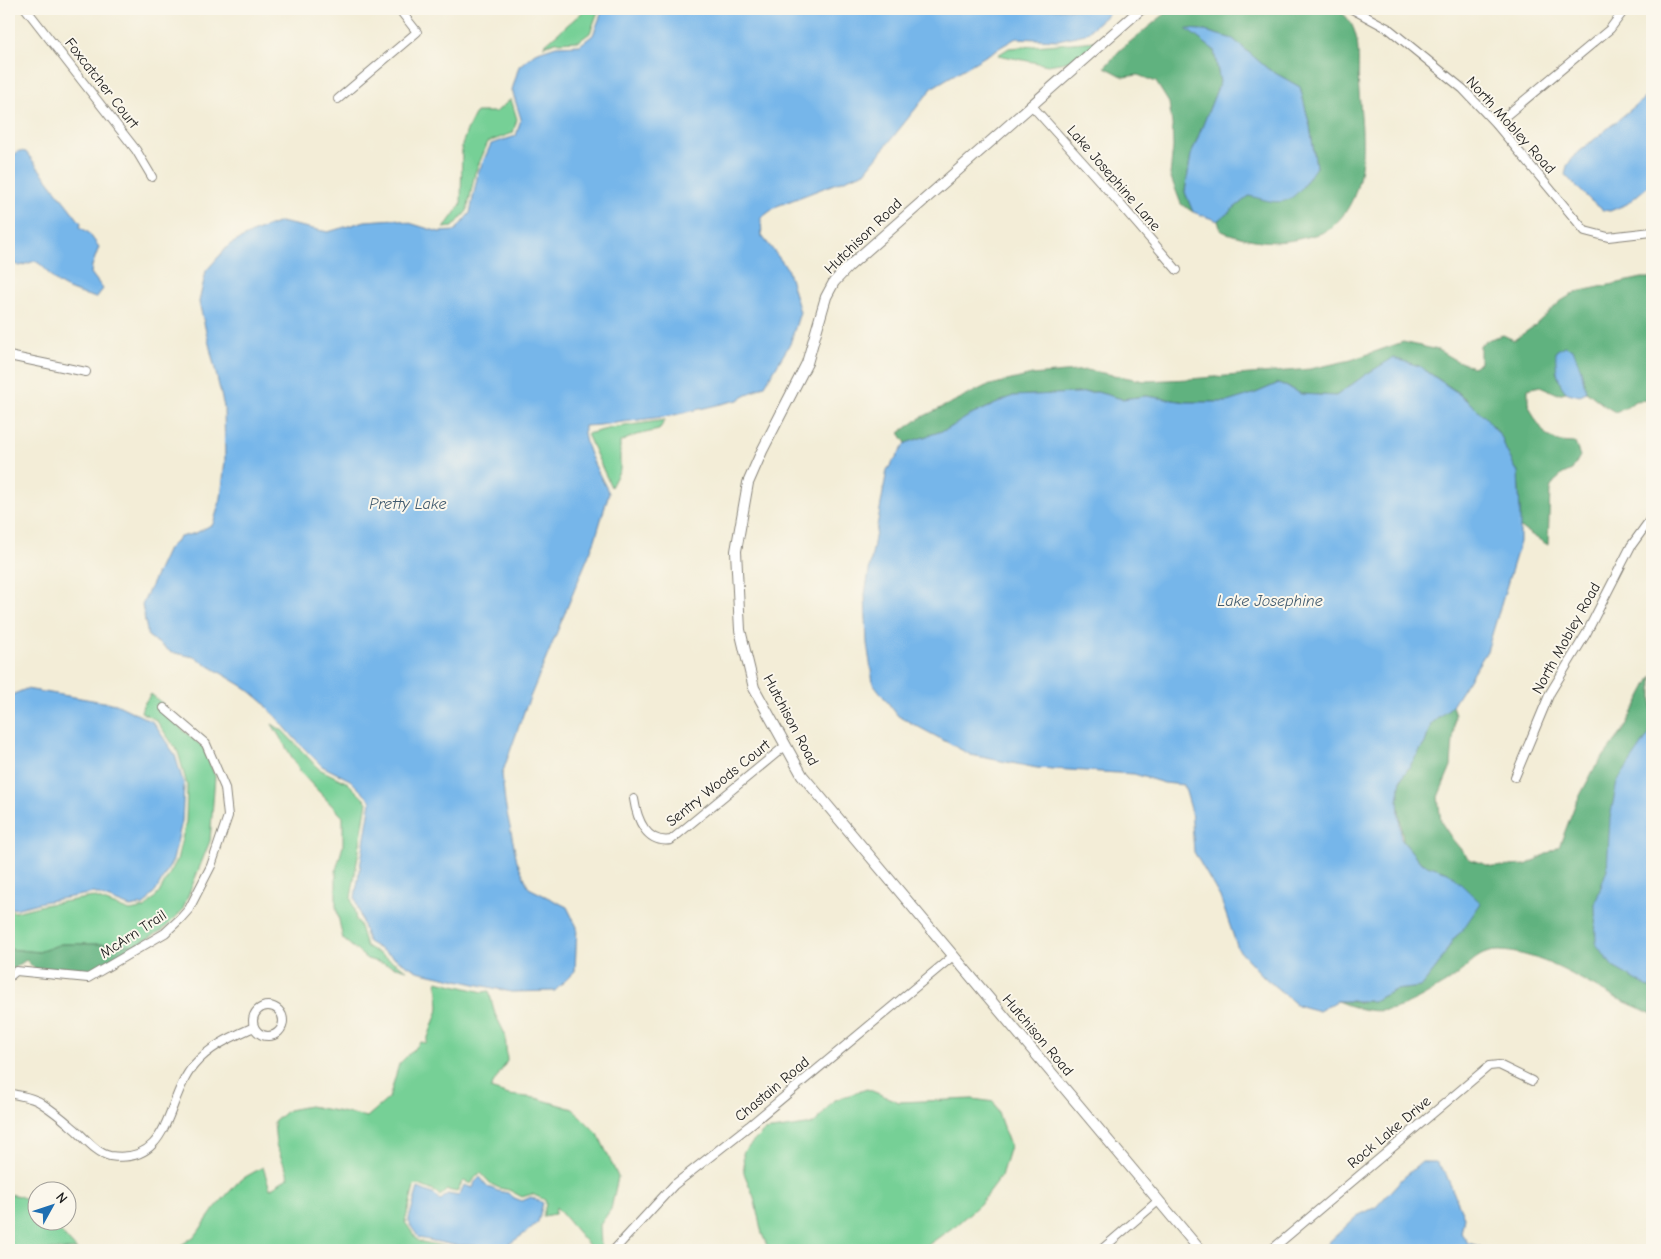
<svg xmlns="http://www.w3.org/2000/svg" width="1661" height="1259" font-family="'Comic Neue',sans-serif">
	<style>
		.green { fill: #76d096; stroke: #497659 }
		.forest { fill: #60b27f; stroke: #3e674e }
		.water { fill: #76b6ea; stroke: #496983 }
		.lines { fill: none; stroke-linecap: round; stroke-linejoin: round }
		.minor-casing { stroke: #88847a; stroke-width: 10 }
		.tertiary-casing { stroke: #88847a; stroke-width: 12 }
		.minor { stroke: #fff; stroke-width: 8 }
		.tertiary { stroke: #fff; stroke-width: 10 }
		.labels { text-anchor: middle; stroke-width: 4; stroke-linejoin: round; paint-order: stroke }
		.street-label { font-size: 15px; fill: #1c1c1c; stroke: #fbf7ec }
		.water-label { font-size: 16px; font-style: italic; fill: #405a6e; stroke: #fbf7ec }
	</style>
	<rect width="100%" height="100%" fill="#fbf7ec"/>
	<filter id="ink" filterUnits="userSpaceOnUse"><feTurbulence type="fractalNoise" baseFrequency=".02" numOctaves="2"/><feDisplacementMap in="SourceGraphic" scale="10" xChannelSelector="R" yChannelSelector="G"/><feConvolveMatrix kernelMatrix="1 2 1 2 8 2 1 2 1" color-interpolation-filters="sRGB"/></filter>
	<filter id="wash" filterUnits="userSpaceOnUse"><feTurbulence type="fractalNoise" baseFrequency=".0096" numOctaves="4" result="noise"/><feDisplacementMap in="SourceGraphic" scale="20" xChannelSelector="R" yChannelSelector="G"/><feGaussianBlur stdDeviation="1.12" result="paint"/><feColorMatrix in="noise" values="0 0 0 0 0 0 0 0 0 0 0 0 0 0 0 0 0 1.4 0 .05"/><feComposite in="paint" operator="in"/></filter>
	<g filter="url(#wash)">
		<rect width="100%" height="100%" fill="#f3edd7"/>
		<g class="green">
			<path d="M586 9H599L590 33 579 41 556 42 543 46Z"/>
			<path d="M1099 40 1077 60 1048 65 998 55 1009 48 1097 41Z"/>
			<path d="M511 99 517 119 513 133 488 142 475 173 467 211 453 227 444 228 461 204 462 145 467 130 476 112H496Z"/>
			<path d="M665 420 659 430 636 435 620 442V470L611 487 587 434 611 428Z"/>
			<path d="M151 694 163 704 158 709 203 747 215 776 210 841 182 911 163 930 135 945 95 944H61L39 952 9 949V910L15 912 43 905 93 897 130 911 145 908 159 893 177 860 186 822 187 785 178 752 156 720 141 712 143 705Z"/>
			<path d="M272 724 283 731 319 769 348 783 367 802 351 898 355 913 356 921 359 923 366 946 407 970 367 959 343 939 336 906V870L343 846V817L302 774Z"/>
			<path d="M437 981 483 992 489 991 495 1014 505 1034 507 1061 490 1089 509 1095 536 1098 573 1109 598 1134 618 1177 611 1209 600 1225 601 1247 591 1248 556 1207 555 1214 543 1216 546 1204 545 1200 532 1194 522 1197 509 1190 499 1188 491 1184 481 1173 477 1175 471 1184 464 1181 462 1182 457 1192 447 1190 440 1196 436 1192 419 1185H416L414 1187 405 1222 418 1241 451 1248H465L466 1250H174L196 1235 215 1208 240 1180 263 1167 270 1189 289 1177 276 1145 274 1122 288 1110 309 1106 367 1117 389 1098 399 1064 421 1042 426 1043 439 1007Z"/>
			<path d="M867 1089 899 1102 973 1099 994 1102 1010 1146 1001 1176 980 1204 956 1225 921 1250H769L762 1234 754 1197 744 1173 743 1152 764 1131 814 1124 834 1100Z"/>
			<path d="M9 1194 20 1196 37 1206 38 1222H52L77 1250H9Z"/>
		</g>
		<g class="forest">
			<path d="M1171 9H1336C1366 25 1356 64 1359 92 1363 138 1371 198 1328 230 1322 234 1313 235 1306 237 1277 246 1249 241 1221 231L1218 221 1249 196 1316 167 1310 126 1300 87 1268 69 1233 39 1201 30 1187 29 1214 50 1220 82 1191 155 1185 192 1193 212 1181 204 1170 175 1173 147 1172 124 1169 103 1156 82 1138 75 1124 77 1105 67 1120 50Z"/>
			<path d="M1642 278H1652V396L1647 400 1635 401 1626 408 1615 412 1605 406 1586 391 1581 370H1556L1561 385 1566 392 1558 394 1540 386 1528 389V403L1535 419 1547 436 1559 442 1575 443 1580 456 1572 470 1563 474 1554 482 1550 489 1548 545 1519 527 1520 512 1518 473 1506 450 1502 438 1494 427 1465 398 1450 387 1419 366 1394 359 1365 375 1336 396 1301 394 1279 383 1256 393 1228 402H1186L1146 396 1122 399 1097 392 1013 396 967 417 948 429 906 443 899 433 920 418 986 386 1032 375 1087 370 1145 381 1190 379 1310 369 1351 360 1403 342 1438 350 1455 360 1473 367 1480 363V345L1490 339 1503 335 1514 340 1533 327 1561 301 1576 292Z"/>
			<path d="M1652 676V1014C1638 1007 1624 1002 1610 995 1576 977 1542 954 1501 951 1478 950 1470 965 1453 978 1447 983 1438 987 1431 992 1396 1013 1375 1017 1337 1001L1358 1002 1373 1001 1395 990 1421 987 1437 967 1454 938 1461 932 1448 872 1421 863 1403 841 1398 801 1401 779 1425 743 1431 724 1452 706 1455 714 1451 766 1438 797 1441 822 1453 840 1469 859 1493 867 1526 865 1559 847 1575 805 1594 769 1623 731Z"/>
			<path d="M144 942 88 974 35 969 26 960 9 972V949L39 952 61 944H95L135 945Z"/>
		</g>
		<g class="water">
			<path d="M603 9H1111L1107 15 1085 34 1058 40 1016 38 933 87 865 172 777 206 761 218 762 236 787 268 800 312 790 344 765 385 738 400 670 416 600 425 584 426C582 445 600 475 609 493L595 540 524 712 502 774 505 803 517 861 529 888 567 907 577 927 575 971 555 991 511 992 417 971 368 942 355 898 371 801 350 780 322 766 297 741 263 702 246 688 194 657 171 652 148 636 142 605 168 549 180 537 196 533 213 524 221 498 225 461 224 407 199 302 206 271 229 245 256 231 280 222 328 232 365 221 396 219 439 232 455 231 470 213 478 173 491 144 516 136 521 119 512 90 519 66 535 53 556 46 580 45 593 35Z"/>
			<path d="M1186 29 1201 30 1233 39 1268 69 1300 87 1310 126 1316 167C1308 178 1298 198 1284 201 1273 204 1260 198 1249 196L1218 221 1193 212 1185 192 1191 155 1220 82 1214 50Z"/>
			<path d="M1652 92V186L1647 187 1627 204 1610 211 1603 210 1590 200 1565 175 1567 166 1573 157Z"/>
			<path d="M19 151 26 152 81 223 80 227 88 232 99 247 92 266 91 273 103 289 96 298C83 294 69 291 58 283 48 276 47 267 35 261L20 266 9 262V159Z"/>
			<path d="M1564 346 1573 349 1581 370 1586 391 1580 396C1576 395 1571 394 1568 393 1557 387 1555 362 1556 351Z"/>
			<path d="M1393 358 1419 366 1455 391 1477 409 1487 419 1502 438 1506 450 1518 473 1520 512V542L1487 651 1452 706 1431 724 1425 743 1401 779 1398 801 1401 839 1421 863 1448 872 1481 903 1461 932 1454 938 1437 967 1421 987 1395 990 1373 1001H1337L1319 1011 1297 1005 1264 977 1238 949 1220 897 1194 852 1191 809 1184 785 1164 783 1134 774 1037 768 971 755 898 716 873 683 867 643 865 594 887 470 906 443 948 429 967 417 1013 396 1097 392 1122 399 1146 396 1186 402H1227L1256 393 1279 383 1301 394 1336 396 1365 375Z"/>
			<path d="M26 689 116 704 153 722 175 755 184 785 182 821 173 860 156 891 144 905 130 907 94 893 42 902 15 909 9 907V696Z"/>
			<path d="M1652 730V989L1613 967 1596 944 1595 904 1607 869 1610 818 1617 782Z"/>
			<path d="M1422 1162H1436L1445 1172 1464 1217 1461 1233 1468 1243 1493 1250H1325L1327 1244 1357 1216 1376 1207 1402 1179Z"/>
			<path d="M480 1177 488 1187 498 1191 508 1193 512 1197 522 1201 531 1197 543 1203 538 1222 524 1234 506 1246 453 1245 419 1238 408 1222 418 1188 435 1195 440 1201 447 1194 459 1196 464 1185 473 1188 475 1182Z"/>
		</g>
	</g>
	<g filter="url(#ink)">
		<g class="lines">
			<defs>
				<g id="minor">
					<path d="M26 9 136 150 152 177"/>
					<path d="M1352 9 1389 29 1463 89 1496 124 1585 231 1608 237 1652 232"/>
					<path d="M338 99 417 32 399 9"/>
					<path d="M1032 104 1033 107 1114 197 1177 270"/>
					<path d="M1496 124 1610 29 1625 9"/>
					<path d="M9 356 86 372"/>
					<path d="M1515 777 1550 693 1586 634 1631 546 1652 517"/>
					<path d="M634 799C637 819 646 844 671 840L785 746"/>
					<path d="M9 977 16 971 88 978 165 933 181 918 189 909 211 866 228 816 225 788 206 744 164 708"/>
					<circle cx="268" cy="1021" r="15"/>
					<path d="M9 1093C19 1096 33 1097 41 1103 52 1110 62 1118 71 1126 83 1135 95 1153 110 1156 172 1165 165 1099 194 1065 210 1046 232 1037 254 1027"/>
					<path d="M614 1250 674 1185 749 1126 953 956"/>
					<path d="M1101 1250 1158 1201"/>
					<path d="M1271 1250 1489 1066 1499 1065 1532 1081"/>
				</g>
				<path id="tertiary" d="M1141 9 848 267 834 282 826 297 807 363 762 451 748 483 736 551 740 630 754 688 802 775 1200 1250"/>
			</defs>
			<use href="#minor" class="minor-casing"/>
			<use href="#tertiary" class="tertiary-casing"/>
			<use href="#minor" class="minor"/>
			<use href="#tertiary" class="tertiary"/>
		</g>
	</g>
	<g class="labels">
		<g class="street-label">
			<text transform="translate(102 83) rotate(52)" y="5">Foxcatcher Court</text>
			<text transform="translate(1511 125) rotate(48)" y="5">North Mobley Road</text>
			<text transform="translate(1114 178) rotate(49)" y="5">Lake Josephine Lane</text>
			<text transform="translate(863 236) rotate(-44)" y="5">Hutchison Road</text>
			<text transform="translate(1566 638) rotate(-61)" y="5">North Mobley Road</text>
			<text transform="translate(791 720) rotate(62)" y="5">Hutchison Road</text>
			<text transform="translate(718 783) rotate(-39)" y="5">Sentry Woods Court</text>
			<text transform="translate(133 934) rotate(-33)" y="5">McArn Trail</text>
			<text transform="translate(1038 1035) rotate(50)" y="5">Hutchison Road</text>
			<text transform="translate(772 1089) rotate(-40)" y="5">Chastain Road</text>
			<text transform="translate(1389 1132) rotate(-40)" y="5">Rock Lake Drive</text>
		</g>
		<g class="water-label">
			<text x="408" y="509">Pretty Lake</text>
			<text x="1270" y="606">Lake Josephine</text>
		</g>
	</g>
	<rect width="1661" height="1259" fill="none" stroke="#fbf7ec" stroke-width="30"/>
	<g transform="translate(52 1206) rotate(50)"><circle r="24" fill="#fbf7ec" stroke="#a29f99"/>
	<path d="M0-4L9 19L0 12L-9 19Z" fill="#1f6fb2"/>
	<text y="-8" font-size="14" font-weight="bold" text-anchor="middle" fill="#1c1c1c">N</text>
	</g>
</svg>
